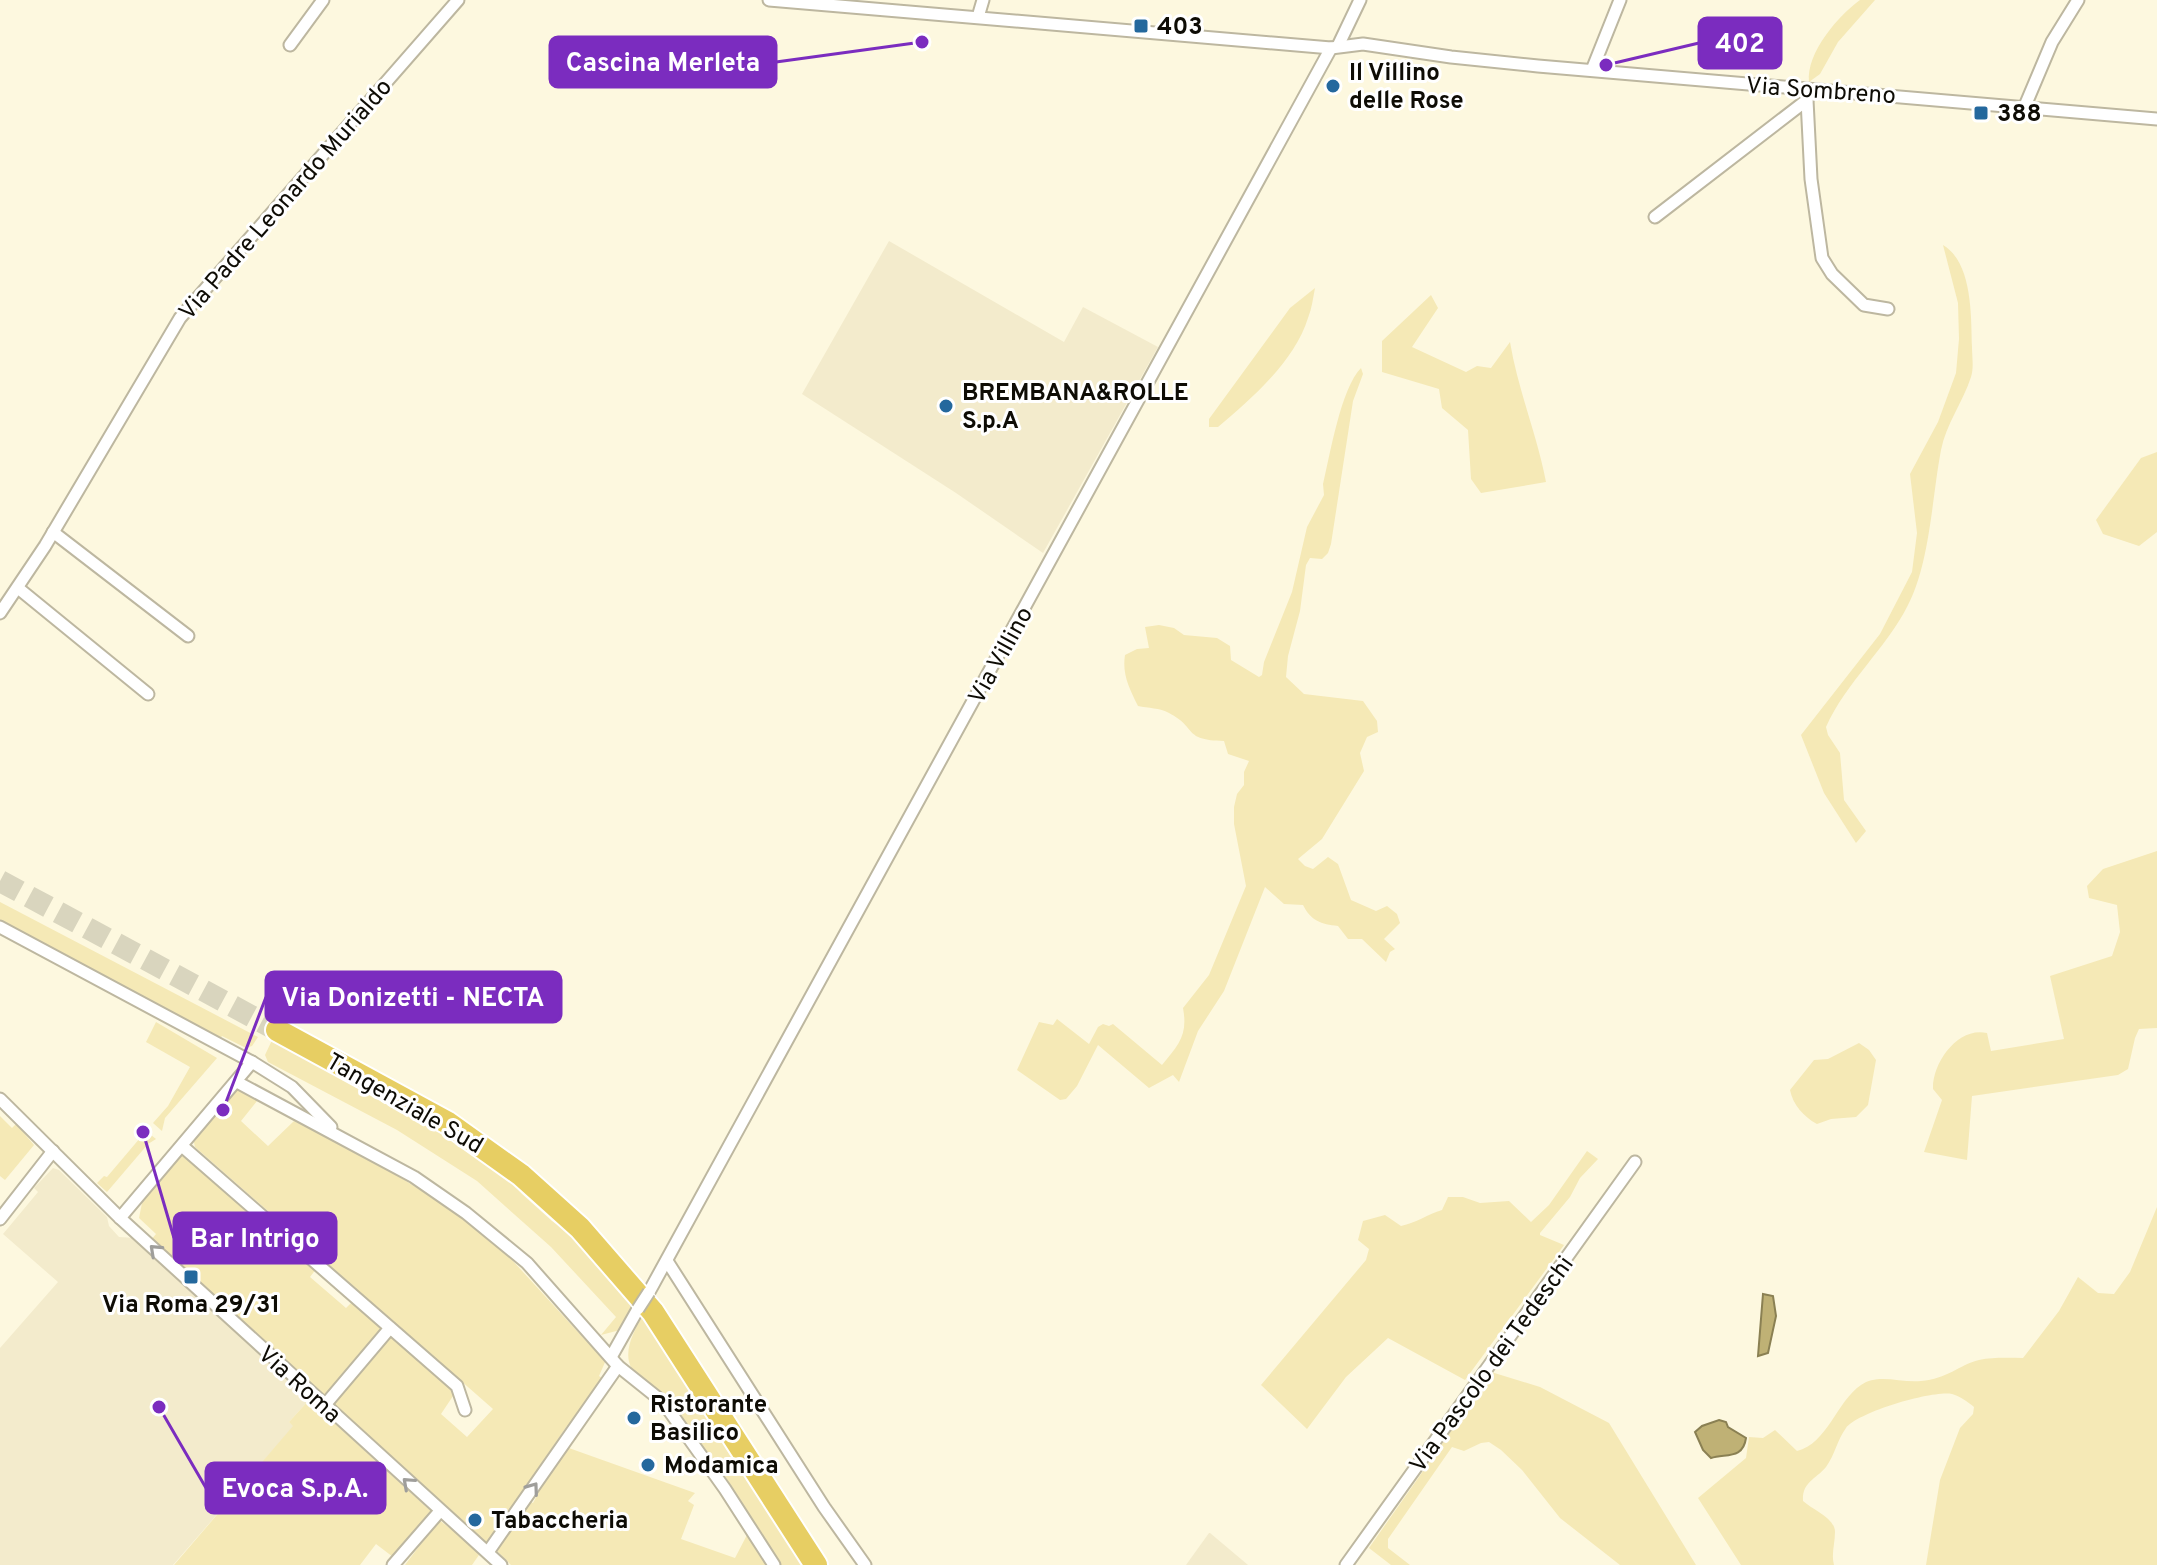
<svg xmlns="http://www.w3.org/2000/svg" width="2157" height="1565" font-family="Overpass,sans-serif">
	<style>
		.built { fill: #f3ebcc }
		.green { fill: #f5e9b6 }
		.water { fill: #bfb175; stroke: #8a8053; stroke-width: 2 }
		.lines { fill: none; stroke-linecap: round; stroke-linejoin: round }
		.highway-tunnel { stroke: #d9d5be; stroke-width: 22; stroke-dasharray: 22 11; stroke-linecap: butt }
		.street-casing { stroke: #bdb7a0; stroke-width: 15 }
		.highway-casing { stroke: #fff; stroke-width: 26 }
		.street { stroke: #fff; stroke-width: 11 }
		.highway { stroke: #e7ce63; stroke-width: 22 }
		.street-bridge-casing { stroke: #bdb7a0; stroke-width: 15; stroke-linecap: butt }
		.street-bridge { stroke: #fff; stroke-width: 11 }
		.oneway { stroke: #9f9e9b }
		.poi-dot { fill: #24689d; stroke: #fff; stroke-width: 3 }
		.labels { text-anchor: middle; stroke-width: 6; stroke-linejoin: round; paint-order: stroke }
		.poi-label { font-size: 24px; font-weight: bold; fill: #0e0c05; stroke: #fff; text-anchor: start }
		.street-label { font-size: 24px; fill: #0e0c05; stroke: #fff }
		.leader { fill: none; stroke: #7b2cbf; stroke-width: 3 }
		.callout-dot { fill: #7b2cbf; stroke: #fff; stroke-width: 3 }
		.callout { fill: #7b2cbf; stroke: #7b2cbf; stroke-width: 3 }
		.callout-label { font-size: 26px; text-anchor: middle; font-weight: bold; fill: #fff }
	</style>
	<rect width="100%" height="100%" fill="#fdf8df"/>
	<g class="built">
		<path d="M889 241 1064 342 1083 307 1158 347 1043 553 956 493 802 394Z"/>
		<path d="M53 1168 59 1170 107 1217 109 1226 119 1237 136 1238 309 1400 289 1422 294 1426 173 1565H0V1348L58 1282 3 1234 38 1192 34 1188Z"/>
		<path d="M1209 1533H1210L1248 1565H1186Z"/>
	</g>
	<g class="green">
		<path d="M1860 0H1875L1838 42 1820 74 1809 82C1806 53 1838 16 1860 0Z"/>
		<path d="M1943 245C1973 263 1971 317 1972 347 1972 356 1974 368 1971 377 1963 402 1946 424 1941 450 1932 497 1930 563 1908 605 1886 649 1846 682 1826 727L1828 735 1840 753 1844 800 1866 831 1856 843 1824 793 1801 735 1880 634 1912 572 1917 533 1910 474 1938 422 1956 373 1959 339 1958 303Z"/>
		<path d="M1315 288C1313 298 1312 308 1308 318 1295 361 1251 399 1218 427H1209V419L1290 308Z"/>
		<path d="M1431 295 1438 308 1412 347 1466 372 1477 366 1491 368 1510 342C1518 390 1537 435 1546 482L1481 493 1471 479 1468 430 1442 408 1439 389 1382 372V341Z"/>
		<path d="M1361 368 1363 374 1353 401 1331 544 1328 553 1322 559 1310 558 1306 565 1300 611 1288 656 1286 677 1304 694 1363 701 1377 721 1378 732 1367 737 1360 753 1364 771 1322 839 1298 859 1305 866 1313 869 1328 857 1338 864 1351 900 1376 911 1387 906 1397 914 1400 923 1384 939 1395 949 1390 952 1386 962 1362 939H1348L1338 926C1321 924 1311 921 1303 905L1284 904 1265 887 1224 991 1198 1031 1179 1082 1173 1075 1149 1088 1098 1045 1077 1086 1066 1099 1060 1100 1017 1070 1039 1022 1053 1025 1057 1019 1089 1044 1098 1027 1103 1024 1109 1026 1113 1024 1162 1065C1179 1044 1188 1035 1183 1008L1209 975 1246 886 1234 824V807L1237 794 1244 785V772L1249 761 1228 754 1224 741C1182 740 1198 728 1169 713 1160 708 1148 708 1138 706 1129 688 1122 674 1125 655L1137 649 1149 648 1145 627 1159 625 1174 628 1184 635 1217 638 1230 646 1231 660 1259 677 1262 675 1264 662 1292 592 1307 527 1324 495 1323 484C1330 455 1341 388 1361 368Z"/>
		<path d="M2157 452V532L2139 546 2103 534 2096 520 2141 458Z"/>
		<path d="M2157 851V1028L2139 1029 2135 1038 2128 1069 2118 1075 1972 1096 1967 1160 1924 1152 1942 1100 1933 1089C1932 1063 1958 1026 1987 1033L1991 1051 2064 1039 2050 976 2112 956 2120 932 2117 905 2089 898 2087 886 2103 869Z"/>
		<path d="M0 902 258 1037 252 1046 246 1048 222 1036 220 1039 0 921Z"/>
		<path d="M156 1022 217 1058 165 1118 162 1131 153 1123 168 1106 190 1067 146 1042Z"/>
		<path d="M273 1038 391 1099 500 1170 522 1194 552 1221 576 1237 633 1302 620 1330 601 1335 616 1317 551 1247 477 1181 397 1130 268 1062 265 1055Z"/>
		<path d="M1859 1043 1869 1050 1876 1060 1868 1105 1856 1117 1831 1119 1817 1124C1804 1117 1793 1105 1790 1090L1814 1060 1828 1059Z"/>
		<path d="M237 1088 257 1101 241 1121 268 1146 294 1121 360 1152 471 1222 512 1260 588 1343 599 1350 606 1360 599 1376 605 1380 571 1429 567 1426 486 1544 151 1240 156 1234 139 1218 143 1198 183 1153 316 1269 310 1277 346 1308 352 1302 452 1386 453 1396 441 1414 467 1437 493 1409 195 1147 193 1138Z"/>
		<path d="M0 1116 12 1128 16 1124 34 1145 5 1180 0 1176Z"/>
		<path d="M146 1131 156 1139 148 1144 107 1192 97 1183 104 1176 107 1177Z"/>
		<path d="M1587 1151 1598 1159 1580 1178 1570 1197 1540 1233V1235L1564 1245 1465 1380 1388 1338 1346 1377 1307 1429 1261 1385 1366 1260 1369 1249 1358 1240 1363 1221 1385 1215 1401 1226C1416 1223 1428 1214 1442 1210L1448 1197H1463L1480 1203 1509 1201 1531 1222 1549 1205Z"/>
		<path d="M2157 1207V1565H1926L1940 1480 1960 1428 1973 1414 1974 1407C1968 1402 1960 1396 1952 1394 1933 1390 1858 1412 1846 1428 1837 1440 1835 1455 1826 1467 1815 1480 1802 1482 1803 1501 1813 1510 1835 1518 1835 1532 1835 1544 1831 1554 1834 1565H1741L1698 1498 1746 1458 1749 1437 1763 1438 1775 1430 1797 1451C1827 1444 1837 1401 1861 1385 1878 1373 1900 1383 1921 1381 1947 1379 1959 1365 1979 1360 1993 1357 2009 1358 2023 1358L2059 1311 2078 1277 2098 1293 2114 1294 2130 1272Z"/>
		<path d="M643 1315 807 1565H781L723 1473 665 1396 632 1369C622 1352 634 1331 643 1315Z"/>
		<path d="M1488 1371 1540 1387 1609 1423 1696 1565H1620L1560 1518 1522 1470 1501 1450 1489 1442 1481 1443 1464 1451 1452 1447 1388 1539V1548L1410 1565H1391L1369 1548 1447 1437Z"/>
		<path d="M309 1400 433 1513 393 1557 376 1544 360 1565H174L293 1426 289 1422Z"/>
		<path d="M566 1447 695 1493 688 1501 694 1505 681 1539 735 1558 748 1533 768 1565H511L497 1551 529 1501 533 1503 552 1467Z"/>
		<path d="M439 1520 481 1552 472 1565H405Z"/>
	</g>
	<g class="water">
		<path d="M1763 1294 1773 1296 1776 1316 1768 1353 1758 1356Z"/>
		<path d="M1719 1420 1726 1422 1728 1427 1746 1438C1743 1460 1725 1453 1711 1458L1703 1450 1695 1432 1702 1426Z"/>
	</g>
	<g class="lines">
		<path class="highway-tunnel" d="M0 881 277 1030"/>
		<defs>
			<g id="street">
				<path d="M769 0 1331 48 1363 44 1451 57 1538 66 2157 119"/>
				<path d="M978 17 983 0"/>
				<path d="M290 45 323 0"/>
				<path d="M1338 46 1360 0"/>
				<path d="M1592 70 1620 0"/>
				<path d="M1807 100 1811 179 1822 258 1832 274 1864 305 1888 309"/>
				<path d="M2025 106 2052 42 2078 0"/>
				<path d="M1655 217 1807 100V96"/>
				<path d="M53 532 188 636"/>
				<path d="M18 588 148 694"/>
				<path d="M0 613 45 546 180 318 458 0"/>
				<path d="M0 927 252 1062 292 1087 331 1127"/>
				<path d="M237 1082 414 1177 466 1213 527 1263 618 1366 663 1402 725 1489 774 1565"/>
				<path d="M0 1099 120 1218 501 1565"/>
				<path d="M182 1146 457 1386 465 1410"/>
				<path d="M120 1218 252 1062"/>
				<path d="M0 1219 53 1151"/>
				<path d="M667 1261 824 1507 865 1565"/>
				<path d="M649 1292 1331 48"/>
				<path d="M611 1357 638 1309"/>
				<path d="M324 1406 390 1328"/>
				<path d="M488 1552 618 1366"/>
				<path d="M393 1565 440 1511"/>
				<path d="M1346 1565 1635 1162"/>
			</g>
			<path id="highway" d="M277 1030 448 1123 521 1175 580 1228 653 1312 816 1565"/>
		</defs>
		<use href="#street" class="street-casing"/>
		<use href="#highway" class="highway-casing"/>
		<use href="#street" class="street"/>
		<use href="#highway" class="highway"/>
		<defs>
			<path id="street-bridge" d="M638 1309 649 1292"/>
		</defs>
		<use href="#street-bridge" class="street-bridge-casing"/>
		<use href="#street-bridge" class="street-bridge"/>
	</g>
	<defs><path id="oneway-chevron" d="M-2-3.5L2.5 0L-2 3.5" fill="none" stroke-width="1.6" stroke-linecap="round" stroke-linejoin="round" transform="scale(2)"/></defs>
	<g class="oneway">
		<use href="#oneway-chevron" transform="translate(155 1250) rotate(-137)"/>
		<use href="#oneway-chevron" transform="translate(408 1483) rotate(-138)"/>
		<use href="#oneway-chevron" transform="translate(533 1488) rotate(-54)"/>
	</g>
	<g class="poi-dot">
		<rect x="1133" y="18" width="16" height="16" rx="4"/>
		<circle cx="1333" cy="86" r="8"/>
		<rect x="1973" y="105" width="16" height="16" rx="4"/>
		<circle cx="946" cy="406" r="8"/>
		<rect x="183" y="1269" width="16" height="16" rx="4"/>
		<circle cx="634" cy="1418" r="8"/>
		<circle cx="648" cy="1465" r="8"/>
		<circle cx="475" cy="1520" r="8"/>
	</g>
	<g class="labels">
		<g class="poi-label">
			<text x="1157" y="34">403</text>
			<text x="1349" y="80">Il Villino<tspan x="1349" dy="28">delle Rose</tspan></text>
			<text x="1997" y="121">388</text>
			<text x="962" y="400">BREMBANA&amp;ROLLE<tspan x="962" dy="28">S.p.A</tspan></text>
			<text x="191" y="1312" text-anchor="middle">Via Roma 29/31</text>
			<text x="650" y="1412">Ristorante<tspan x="650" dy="28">Basilico</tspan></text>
			<text x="664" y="1473">Modamica</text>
			<text x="491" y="1528">Tabaccheria</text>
		</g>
		<g class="street-label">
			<text transform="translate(1821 90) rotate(4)" y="8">Via Sombreno</text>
			<text transform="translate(285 199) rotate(-49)" y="8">Via Padre Leonardo Murialdo</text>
			<text transform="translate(1000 655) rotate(-61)" y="8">Via Villino</text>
			<text transform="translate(405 1103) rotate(30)" y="8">Tangenziale Sud</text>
			<text transform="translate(1491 1364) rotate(-54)" y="8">Via Pascolo dei Tedeschi</text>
			<text transform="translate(300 1384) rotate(42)" y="8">Via Roma</text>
		</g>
	</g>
	<path class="leader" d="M1606 65L1699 43M922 42L776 62M223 1110L266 997M143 1132L174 1238M159 1407L206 1488"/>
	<g class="callout-dot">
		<circle cx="1606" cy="65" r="8"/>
		<circle cx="922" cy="42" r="8"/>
		<circle cx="223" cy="1110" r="8"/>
		<circle cx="143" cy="1132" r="8"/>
		<circle cx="159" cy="1407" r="8"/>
	</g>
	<g class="callout">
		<rect x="1699" y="18" width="82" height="50" rx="8"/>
		<rect x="550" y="37" width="226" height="50" rx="8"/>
		<rect x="266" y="972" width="295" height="50" rx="8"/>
		<rect x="174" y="1213" width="162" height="50" rx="8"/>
		<rect x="206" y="1463" width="179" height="50" rx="8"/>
	</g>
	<g class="callout-label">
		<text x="1740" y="52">402</text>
		<text x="663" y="71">Cascina Merleta</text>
		<text x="413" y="1006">Via Donizetti - NECTA</text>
		<text x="255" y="1247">Bar Intrigo</text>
		<text x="295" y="1497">Evoca S.p.A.</text>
	</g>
</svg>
